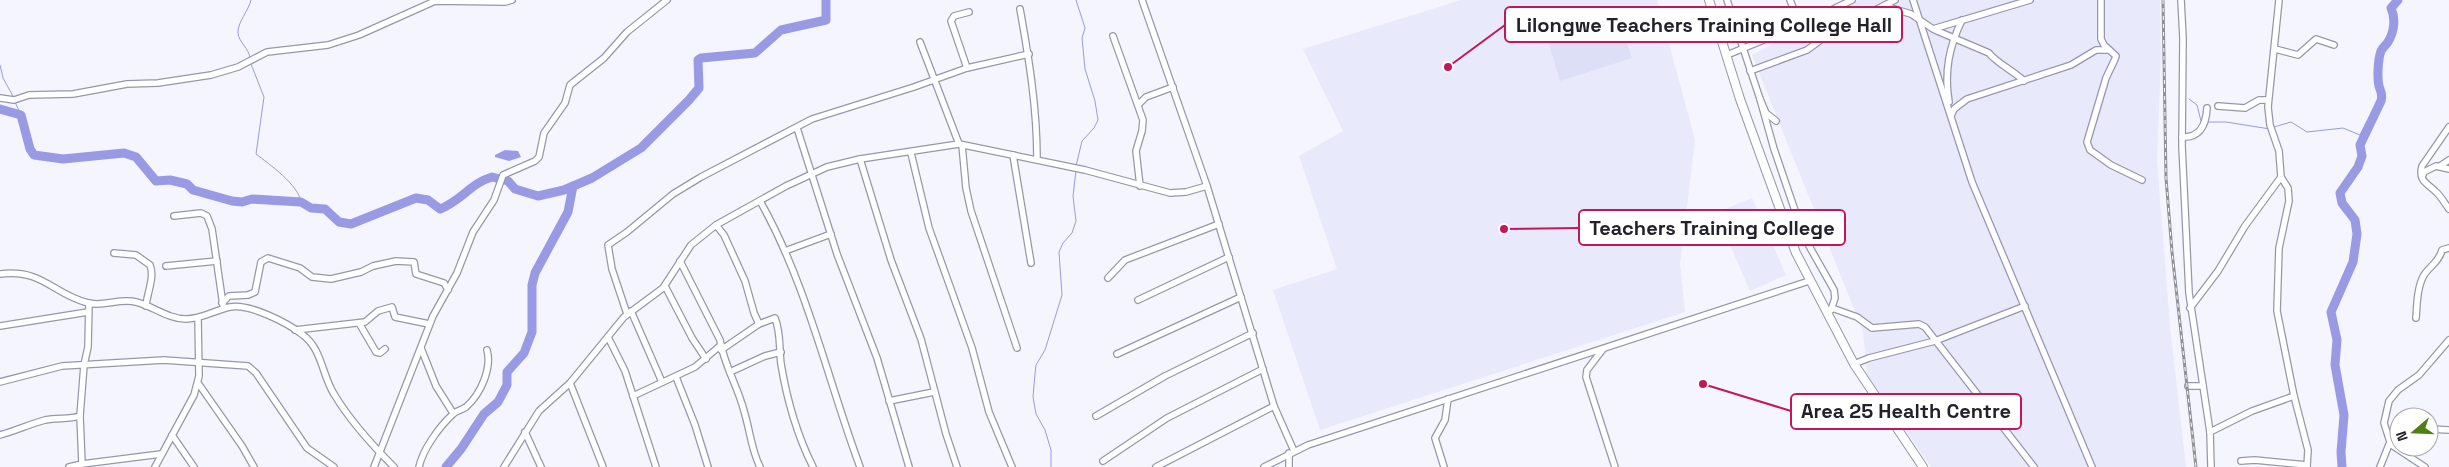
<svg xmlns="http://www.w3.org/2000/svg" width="2449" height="467" font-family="'Space Grotesk',sans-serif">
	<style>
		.built { fill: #e8e9fa }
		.green { fill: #dddff7 }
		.water { fill: #999ae4 }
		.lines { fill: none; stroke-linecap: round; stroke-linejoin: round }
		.stream { stroke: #999ae4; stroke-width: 1 }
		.river { stroke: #999ae4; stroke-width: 9 }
		.minor-casing { stroke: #9697ab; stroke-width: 8 }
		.secondary-casing { stroke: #9697ab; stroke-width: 10 }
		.minor { stroke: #fff; stroke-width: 5.5 }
		.secondary { stroke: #fff; stroke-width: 8 }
		.rail-casing { stroke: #8f9098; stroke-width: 3 }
		.rail { stroke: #fff; stroke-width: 1; stroke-dasharray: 4; stroke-linecap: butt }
		.leader { fill: none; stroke: #c2185b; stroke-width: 2 }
		.callout-dot { fill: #c2185b; stroke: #fff; stroke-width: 2 }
		.callout { fill: #fff; stroke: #c2185b; stroke-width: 2 }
		.callout-label { font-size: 20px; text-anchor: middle; font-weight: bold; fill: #22222a }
	</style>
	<rect width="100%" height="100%" fill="#f4f5fe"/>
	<g class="built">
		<path d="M1461 0H1657L1695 140 1680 264 1685 312 1320 430 1273 290 1337 269 1299 156 1343 131 1303 49Z"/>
		<path d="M1859 0H2160L2161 57 2157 161 2170 327 2186 467H1931L1867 374 1863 331 1752 55Z"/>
		<path d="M1752 198 1786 275 1750 291 1716 213Z"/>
	</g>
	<path class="green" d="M1617 12 1632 58 1560 81 1546 34Z"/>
	<path class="water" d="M505 150 518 151 521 157 509 161 495 157V155Z"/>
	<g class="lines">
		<g class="stream">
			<path d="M250 58C249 48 239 43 238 33 237 23 249 10 251 0"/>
			<path d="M251 64 264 97 256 154C269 164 299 185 301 202"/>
			<path d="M0 65 3 78 14 98"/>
			<path d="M2189 99 2197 105 2201 121"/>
			<path d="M15 102 21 115"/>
			<path d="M2207 122H2226L2270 129"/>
			<path d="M2274 127 2291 122 2307 132 2343 128 2360 135 2367 121 2374 119"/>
			<path d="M1076 166 1082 141 1094 128 1098 120 1095 101 1085 69 1082 38 1085 28 1076 0"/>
			<path d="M1051 467V450L1045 430 1036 414 1033 397 1035 374 1036 365 1045 350 1062 295 1059 252 1063 243 1072 233 1076 221 1073 196 1076 170"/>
		</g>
		<g class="river">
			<path d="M0 109 21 115 30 149 34 155 63 159 124 153 136 157 156 181 170 180 187 184 193 190 232 201 242 202 252 199 301 202 311 208 325 209 339 222 351 224 416 198 428 200 440 209C461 201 471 183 492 177L508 181 515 189 538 196 564 190 592 178 641 148 689 100 699 88 698 60 701 58 755 53 781 30 826 20V0"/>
			<path d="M446 467 461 449 484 414 498 402 507 385V372L524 353 532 332V285L535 273 568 212 573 186"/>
			<path d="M2342 467 2341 452 2344 415 2335 365 2337 340 2331 312 2353 262 2357 234 2355 220 2342 203 2340 193 2358 167 2362 156 2360 145 2381 101C2383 94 2381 93 2379 86 2377 78 2378 59 2381 51 2383 47 2386 45 2388 42 2394 32 2396 19 2391 8L2398 0"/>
		</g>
		<defs>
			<g id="minor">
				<path d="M1142 0 1207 186 1274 406 1294 451"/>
				<path d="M1727 0 1760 99 1766 113 1776 121"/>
				<path d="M1790 0 1800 25"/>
				<path d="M1913 0 1972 182 2092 467"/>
				<path d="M2101 0V39L2104 45 2116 56 2115 59 2106 78 2087 142 2090 150 2111 165 2142 180"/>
				<path d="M2181 0 2183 38 2182 146 2189 293 2210 432 2211 467"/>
				<path d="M1881 7 1895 0"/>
				<path d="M1020 9C1029 59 1037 108 1037 159"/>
				<path d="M1811 20 1818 24 1823 38"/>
				<path d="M1935 30 1989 53C1995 62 2014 71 2024 81"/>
				<path d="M1113 36 1143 120 1142 131 1136 151 1140 186"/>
				<path d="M920 42 959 144"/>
				<path d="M2275 49 2298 55 2316 39 2334 45"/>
				<path d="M1727 55 1800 25 1852 0"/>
				<path d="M967 68 951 21 954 16 969 12"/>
				<path d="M1750 71 1807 50 1833 31 1879 8H1891L1911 14 1933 29 2030 0"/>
				<path d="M0 98 14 100 29 95 73 94 127 84 158 83 211 75 238 67 267 52 328 45 359 35 435 1 505 2 512 0"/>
				<path d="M1760 99 1774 149 1804 237 1834 290 1835 298 1831 310"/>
				<path d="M1949 102C1944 72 1949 47 1962 20"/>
				<path d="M1139 104 1146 97 1173 87"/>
				<path d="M2218 106 2245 108 2259 100H2268"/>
				<path d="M1951 116 1954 109 1967 99 2071 65 2096 50H2109"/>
				<path d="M2449 127 2422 166C2418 181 2427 183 2436 192 2441 196 2445 204 2449 209"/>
				<path d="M797 128 837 254 877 358 909 467"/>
				<path d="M2182 137C2200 138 2206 125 2207 108"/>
				<path d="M962 145 966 188 971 211 1017 348"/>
				<path d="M911 153 929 228 972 348 989 412 1012 467"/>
				<path d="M1013 155 1031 263"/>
				<path d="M860 159 891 260 921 339 946 434 957 467"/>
				<path d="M2440 166 2449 160"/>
				<path d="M2281 177 2288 188 2289 201 2279 248 2277 311 2294 396 2308 450 2307 467"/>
				<path d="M2422 177 2424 172 2436 166 2449 169"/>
				<path d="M760 201C807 284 827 378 860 467"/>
				<path d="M174 216 201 213 207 216 212 229 223 305"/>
				<path d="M716 225 724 235 745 281 754 313 759 324"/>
				<path d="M785 251 831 234"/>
				<path d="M114 253 136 255 150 265C155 277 147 293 146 306"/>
				<path d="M680 261 720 340C724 365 738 387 744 411 750 430 751 449 760 467"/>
				<path d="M166 266 217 261"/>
				<path d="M0 274C44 269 52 294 88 303 103 307 120 298 136 302 153 306 168 319 186 319 202 319 215 310 230 307 249 303 288 323 303 335 322 349 322 375 334 394 350 421 372 445 394 467"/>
				<path d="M1108 278 1125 260 1219 224"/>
				<path d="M665 286 692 338 706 359"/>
				<path d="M1138 300 1229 257"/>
				<path d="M222 303 229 296 248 295 255 292 261 262 268 258 300 268 312 277 331 279 361 272 373 266 396 261 414 262 416 274 444 283 448 290"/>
				<path d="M1832 308 1857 317 1872 328 1919 324 1925 327 2034 467"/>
				<path d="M2190 308 2218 271 2245 226 2281 177 2279 151 2270 125 2268 107 2279 0"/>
				<path d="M631 311 662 382"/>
				<path d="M627 314 612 269 608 245 627 232 673 194 701 177 812 119 914 87 967 68 1029 54"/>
				<path d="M2416 318C2417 305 2417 287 2424 275 2430 266 2439 262 2442 250L2449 248"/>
				<path d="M359 323 376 352 380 353 385 349"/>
				<path d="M0 326 88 312"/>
				<path d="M295 330 365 322 378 311 392 307 395 317 429 324"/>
				<path d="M608 337 625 371 656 467"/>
				<path d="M421 348 436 386 453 413"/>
				<path d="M1603 349 1587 370 1586 377 1615 467"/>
				<path d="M721 350 759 324 775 318C781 333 779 348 781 364 787 400 797 435 813 467"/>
				<path d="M1117 354 1241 297"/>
				<path d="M1854 364 1869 358 1935 341 2025 306"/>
				<path d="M730 372 765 356 781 352"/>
				<path d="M676 377 695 425 708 467"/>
				<path d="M0 382 62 366 164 360 248 366 256 373 307 448 334 467"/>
				<path d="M198 383 242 446 254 467"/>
				<path d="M570 383 603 467"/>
				<path d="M2188 386H2203"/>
				<path d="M633 396 695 367 721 345"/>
				<path d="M889 401 934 392"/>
				<path d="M1096 416 1165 376 1253 333"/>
				<path d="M2429 429 2449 430"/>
				<path d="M525 432 541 467"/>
				<path d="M2210 432 2252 411 2294 396"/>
				<path d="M0 435C15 431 30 424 45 420 58 417 68 420 80 416"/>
				<path d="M172 435 194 467"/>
				<path d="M2390 442 2399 438"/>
				<path d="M2390 444 2425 467"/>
				<path d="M1289 453V467"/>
				<path d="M1103 461 1167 418 1263 369"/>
				<path d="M2241 461 2255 460 2307 465"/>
				<path d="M82 464 161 454"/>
				<path d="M69 467 82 464 80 416 84 365 88 347 89 303"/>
				<path d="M155 467 194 395 199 376 198 318"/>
				<path d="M374 467 433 316 457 273 473 232 494 200 503 175 535 161 539 157 544 133 565 103 570 85 604 58 627 32 667 0"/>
				<path d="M419 467C423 449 439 427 453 414 456 411 462 410 466 407 481 394 492 368 487 350"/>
				<path d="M504 467 539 411 570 383 624 317 663 288 691 245 716 225 786 186 827 167 860 159 959 144 1085 170 1170 193 1186 192 1207 186"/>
				<path d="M1156 467 1274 406"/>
				<path d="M1264 467 1308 445 1809 281"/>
				<path d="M1444 467 1435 438 1445 420 1448 399"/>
				<path d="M2380 467 2390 442 2384 423 2389 401 2398 390 2419 375 2449 340"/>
			</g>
			<path id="secondary" d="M1709 0 1740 99 1796 253 1854 364 1923 467"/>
		</defs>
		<use href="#minor" class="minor-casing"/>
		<use href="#secondary" class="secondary-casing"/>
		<use href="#minor" class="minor"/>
		<use href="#secondary" class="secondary"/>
		<defs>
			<path id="rail" d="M2163 0 2166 178 2172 252 2196 467"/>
		</defs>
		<use href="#rail" class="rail-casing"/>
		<use href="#rail" class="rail"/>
	</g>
	<path class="leader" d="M1448 67L1505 25M1504 229L1579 228M1703 384L1791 411"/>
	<g class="callout-dot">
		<circle cx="1448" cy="67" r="5"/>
		<circle cx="1504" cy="229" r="5"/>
		<circle cx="1703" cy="384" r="5"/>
	</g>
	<g class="callout">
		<rect x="1505" y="7" width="397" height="35" rx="5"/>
		<rect x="1579" y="210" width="266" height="35" rx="5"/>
		<rect x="1791" y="394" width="230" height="35" rx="5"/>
	</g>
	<g class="callout-label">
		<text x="1704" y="32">Lilongwe Teachers Training College Hall</text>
		<text x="1712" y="235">Teachers Training College</text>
		<text x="1906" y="418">Area 25 Health Centre</text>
	</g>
	<g transform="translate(2414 432) rotate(251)"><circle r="24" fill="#ffffff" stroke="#a7a7aa"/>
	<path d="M0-4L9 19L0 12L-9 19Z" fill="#4d7f11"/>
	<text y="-8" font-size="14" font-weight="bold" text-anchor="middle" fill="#22222a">N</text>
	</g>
</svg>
